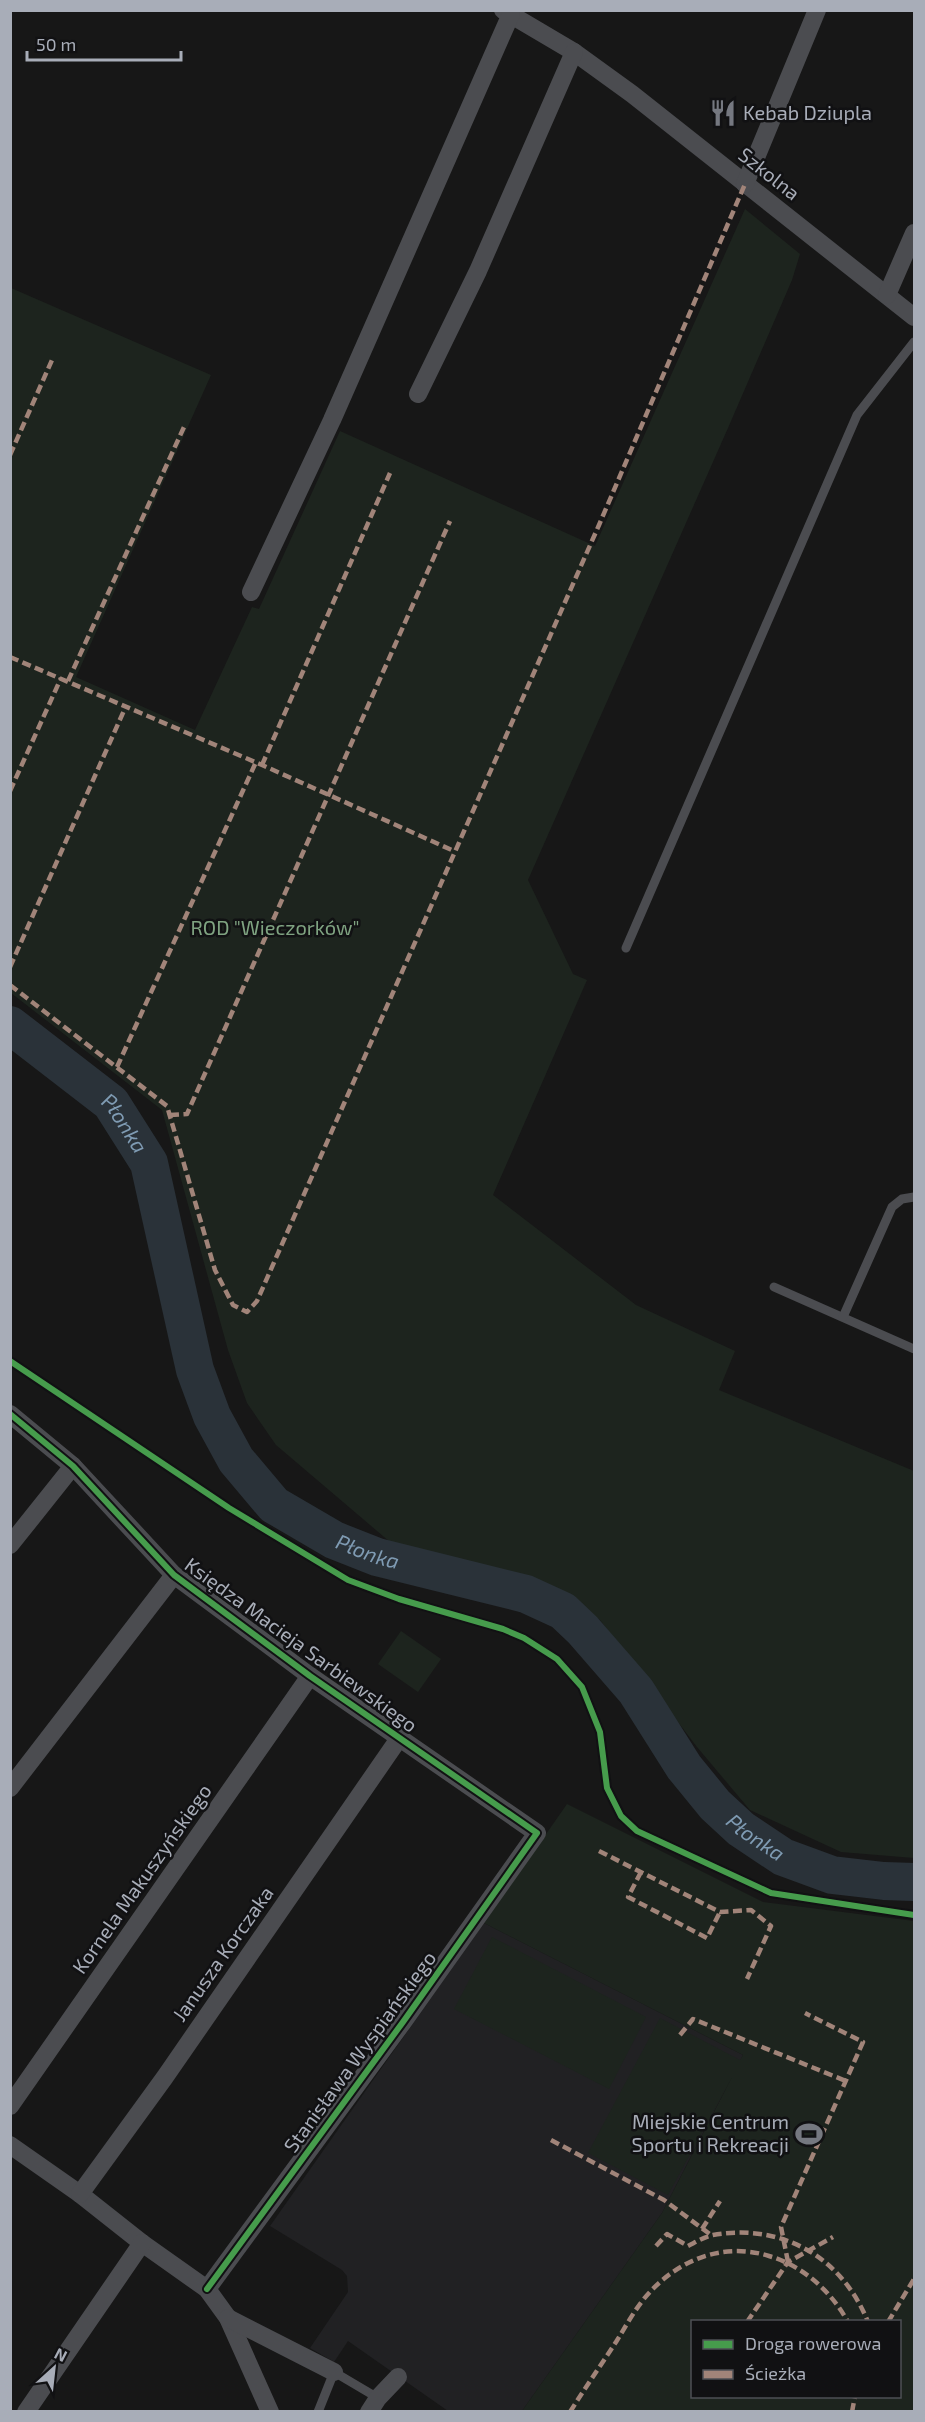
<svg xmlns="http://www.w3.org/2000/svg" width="925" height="2422" font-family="'Exo 2',sans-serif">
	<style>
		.built { fill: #212123 }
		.green { fill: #1d241e; fill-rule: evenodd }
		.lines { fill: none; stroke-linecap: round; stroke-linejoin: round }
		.river { stroke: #2a3239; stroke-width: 38 }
		.service { stroke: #4b4c50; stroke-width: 9 }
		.minor { stroke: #4b4c50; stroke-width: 18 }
		.quiet { stroke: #a18479; stroke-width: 4.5; stroke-dasharray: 9 4.5; stroke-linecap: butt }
		.cycleway-casing { stroke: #111113; stroke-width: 10 }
		.cycleway { stroke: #469c4c; stroke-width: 6 }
		.labels { text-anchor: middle; stroke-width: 5; stroke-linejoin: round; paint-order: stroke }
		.poi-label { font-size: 20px; fill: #a8adb8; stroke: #111113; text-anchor: start }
		.street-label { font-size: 20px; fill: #a8adb8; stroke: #111113 }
		.park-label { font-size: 20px; fill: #7fa381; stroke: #111113 }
		.water-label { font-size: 21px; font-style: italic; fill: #7f9bb3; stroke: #111113 }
	</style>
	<rect width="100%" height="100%" fill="#171717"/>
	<path class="built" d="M484 1923 743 2055 662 2213 522 2411H448L348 2341 334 2362 310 2348 348 2292 347 2276 342 2270 270 2226Z"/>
	<g class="green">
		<path d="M745 209 800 254 792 280 728 428 528 880 573 974 587 980 493 1195 636 1305 735 1351 719 1390 914 1471V1858L841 1852 750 1810 697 1747 600 1620 525 1575 390 1542 276 1445 247 1403 228 1350 162 1110 11 993V288L211 375 76 677 195 730 252 607 259 609 340 431 595 546Z"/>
		<path d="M401 1631 441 1659 418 1692 378 1664Z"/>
		<path d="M567 1804 763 1902 914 1921V2411H522L662 2213 732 2077 668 2195 588 2153 660 2018 740 2060 743 2055 484 1923ZM692 2322H900V2396H692Z"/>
		<path d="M492 1937 646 2017 609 2089 454 2009Z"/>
	</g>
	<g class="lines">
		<path class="river" id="s1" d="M10 1025 111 1103 149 1163 195 1370 212 1416 236 1460 274 1505 334 1540 377 1557 526 1594 563 1611 583 1630 636 1691 684 1767 715 1805 741 1829 783 1857 832 1875 884 1881 914 1882"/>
		<g class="service">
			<path d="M626 948 857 415 914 342"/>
			<path d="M774 1287 914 1349"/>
			<path d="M843 1317 892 1207 902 1199 914 1197"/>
			<path d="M318 2412 334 2372 378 2398"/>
		</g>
		<g class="minor">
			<path d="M503 10 574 52 632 94 914 317"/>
			<path d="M745 184 817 10"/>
			<path d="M887 295 914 233"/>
			<path d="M418 394 478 271 574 52"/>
			<path d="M251 592 332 420 511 14"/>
			<path d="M10 1414 73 1466 174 1575 310 1676 537 1833 403 2022 207 2289"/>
			<path d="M10 1545 73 1466"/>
			<path d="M10 1788 174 1575"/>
			<path d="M10 2106 310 1676"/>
			<path d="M10 2145 80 2194 142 2243 207 2289 228 2318 270 2412"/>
			<path d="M80 2194 165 2077 400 1737"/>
			<path d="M228 2318 334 2372"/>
			<path d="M26 2412 142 2243"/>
			<path d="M369 2412 378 2398 398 2377"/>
		</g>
		<g class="quiet">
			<path d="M10 455 52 360"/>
			<path d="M10 657 262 765 454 851"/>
			<path d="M68 681 184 427"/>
			<path d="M262 765 390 473"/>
			<path d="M10 791 61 678"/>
			<path d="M10 967 126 706"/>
			<path d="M10 985 167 1106 215 1270 233 1305 247 1312 257 1301 599 525 745 184"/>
			<path d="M117 1067 256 762"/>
			<path d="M170 1115 187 1114 450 521"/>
			<path d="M599 1851 720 1912 751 1910 771 1926 747 1979"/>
			<path d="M641 1872 628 1897 707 1938 720 1912"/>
			<path d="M680 2035 693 2019 846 2081"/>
			<path d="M551 2140 664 2200 711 2235"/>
			<path d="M702 2229 720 2201"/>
			<path d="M656 2246 667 2234 688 2246C696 2242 704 2237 713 2235 782 2223 842 2257 868 2322"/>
			<path d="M788 2262 781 2227 863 2042 805 2013"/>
			<path d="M747 2322 788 2262 833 2237"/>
			<path d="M888 2322 914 2279"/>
			<path d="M570 2412C585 2388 601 2365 616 2342 626 2326 636 2307 649 2293 680 2259 724 2242 769 2256 803 2266 831 2291 848 2322"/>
			<path d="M852 2412 855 2396"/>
		</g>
		<defs>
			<g id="cycleway">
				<path d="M10 1361 229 1508 348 1580 399 1599 503 1629 524 1638 557 1659 582 1687 600 1732 607 1788 621 1816 637 1831 771 1893 914 1915"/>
				<path d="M10 1414 73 1466 174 1575 310 1676 537 1833 403 2022 207 2289"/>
			</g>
		</defs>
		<use href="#cycleway" class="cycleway-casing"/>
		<use href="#cycleway" class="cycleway"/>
	</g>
	<defs>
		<symbol id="restaurant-bare" viewBox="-9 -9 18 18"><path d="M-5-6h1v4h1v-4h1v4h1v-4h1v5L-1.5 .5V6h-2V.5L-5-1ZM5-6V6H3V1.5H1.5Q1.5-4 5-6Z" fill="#757880" stroke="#111113" stroke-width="2.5" paint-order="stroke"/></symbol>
		<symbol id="stadium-bare" viewBox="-9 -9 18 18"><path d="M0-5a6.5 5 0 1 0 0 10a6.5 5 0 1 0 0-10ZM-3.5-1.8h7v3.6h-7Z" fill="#757880" stroke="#111113" stroke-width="2.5" paint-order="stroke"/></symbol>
	</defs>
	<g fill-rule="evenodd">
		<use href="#restaurant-bare" x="704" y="94" width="38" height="38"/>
		<use href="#stadium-bare" x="790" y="2115" width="38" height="38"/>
	</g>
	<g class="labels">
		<g class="poi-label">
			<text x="743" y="120">Kebab Dziupla</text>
			<text x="789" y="2129" text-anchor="end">Miejskie Centrum<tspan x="789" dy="23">Sportu i Rekreacji</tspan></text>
		</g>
		<g class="street-label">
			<text transform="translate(769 174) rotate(38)" y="7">Szkolna</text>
			<text transform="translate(301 1645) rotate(36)" y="7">Księdza Macieja Sarbiewskiego</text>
			<text transform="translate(142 1879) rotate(-55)" y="7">Kornela Makuszyńskiego</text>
			<text transform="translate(223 1954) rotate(-55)" y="7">Janusza Korczaka</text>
			<text transform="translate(360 2052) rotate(-54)" y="7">Stanisława Wyspiańskiego</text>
		</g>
		<g class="park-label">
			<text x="275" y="935">ROD "Wieczorków"</text>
		</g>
		<g class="water-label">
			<text dy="7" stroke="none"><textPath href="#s1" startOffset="152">Płonka</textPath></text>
			<text dy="7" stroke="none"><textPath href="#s1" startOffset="674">Płonka</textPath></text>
			<text dy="7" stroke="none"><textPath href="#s1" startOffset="1178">Płonka</textPath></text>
		</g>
	</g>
	<rect width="925" height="2422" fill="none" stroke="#a8adb8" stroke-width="24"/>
	<rect x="691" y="2320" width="210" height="78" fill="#111113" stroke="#4d4f55" stroke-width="1.5"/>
	<rect x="703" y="2340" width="30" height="9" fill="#469c4c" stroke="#4d4f55" stroke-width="1.5"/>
	<text x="745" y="2350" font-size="18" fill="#a8adb8">Droga rowerowa</text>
	<rect x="703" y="2370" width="30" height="9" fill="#a18479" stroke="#4d4f55" stroke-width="1.5"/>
	<text x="745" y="2380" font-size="18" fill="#a8adb8">Ścieżka</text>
	<g transform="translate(54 2368) rotate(27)" stroke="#111113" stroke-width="4.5" paint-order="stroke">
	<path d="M0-4.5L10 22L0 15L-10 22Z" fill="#a8adb8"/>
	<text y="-9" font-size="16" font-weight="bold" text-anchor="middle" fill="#a8adb8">N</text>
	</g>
	<path d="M27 51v9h154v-9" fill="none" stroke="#a8adb8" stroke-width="3"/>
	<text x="36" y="51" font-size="18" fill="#a8adb8" stroke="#111113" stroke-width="4.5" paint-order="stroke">50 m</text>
</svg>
